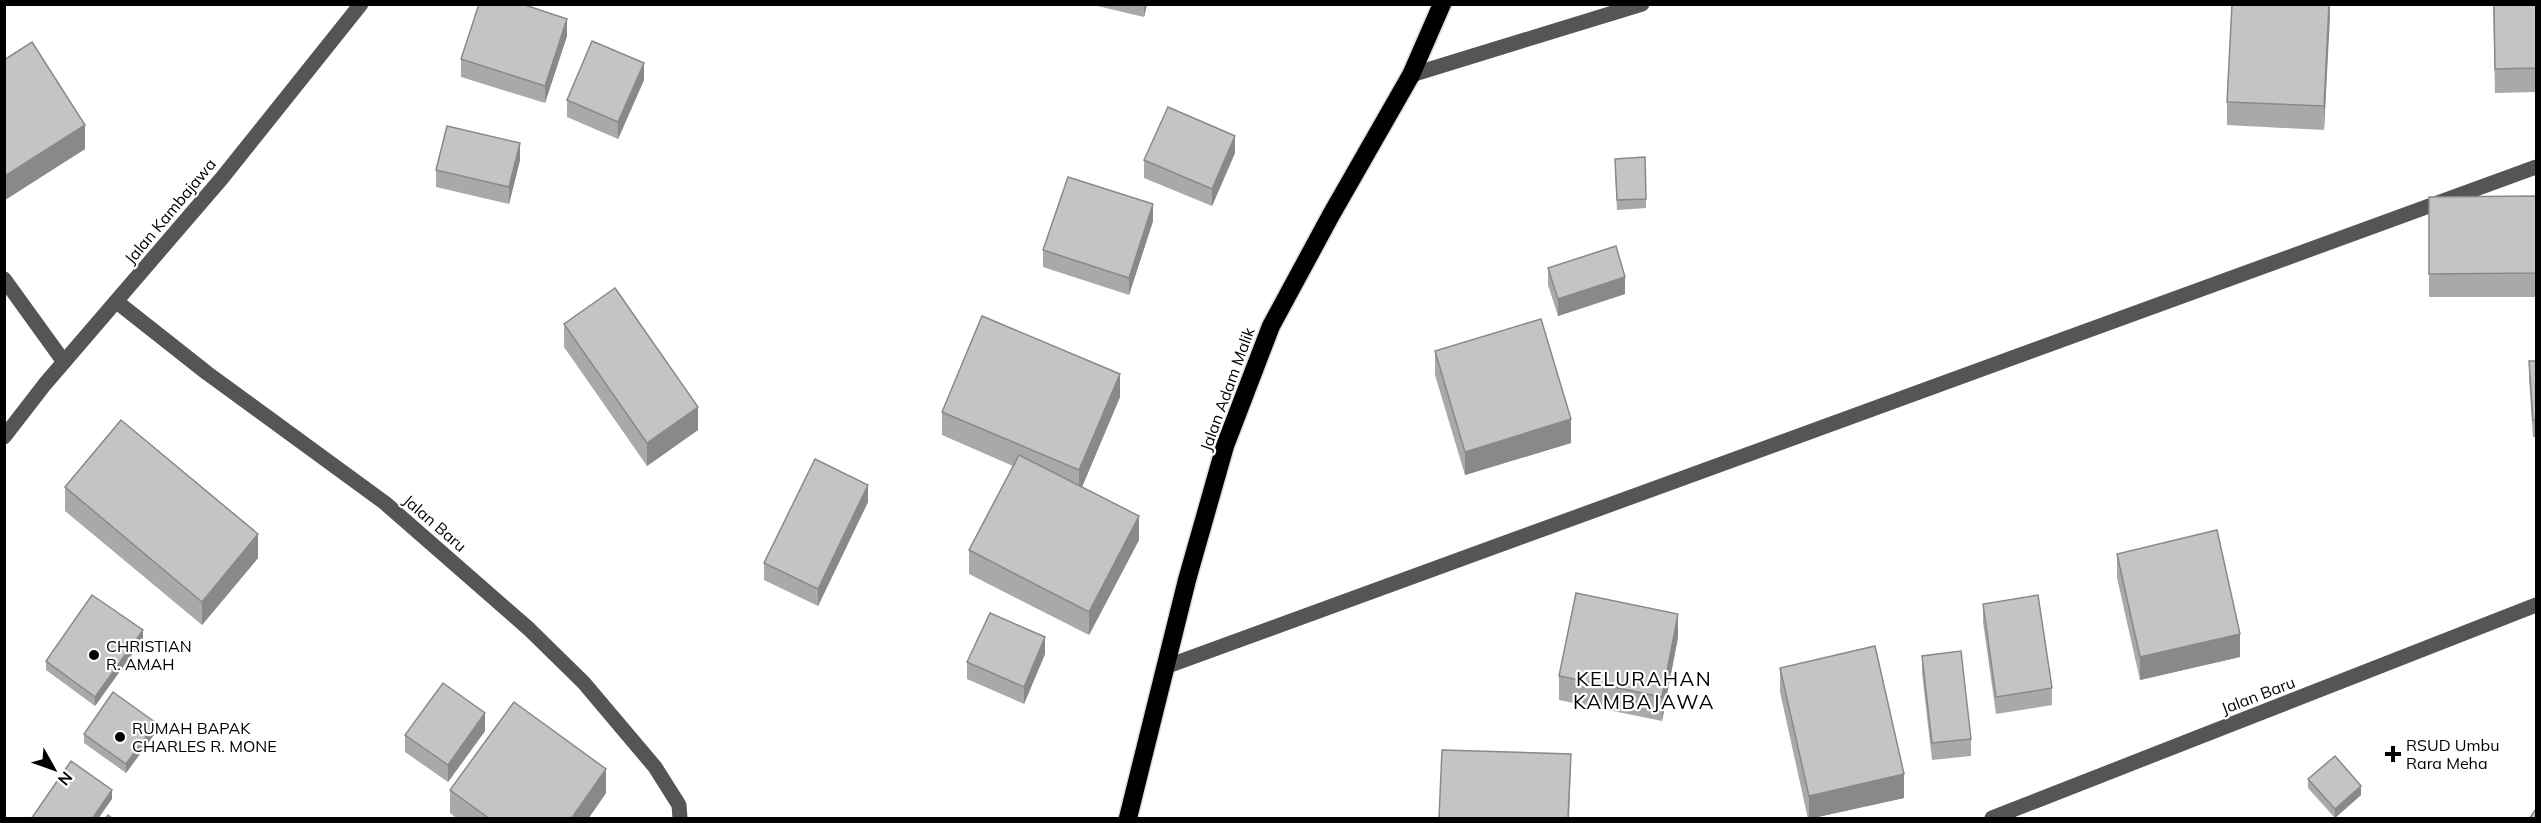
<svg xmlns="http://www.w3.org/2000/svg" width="2541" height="823" font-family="Mulish,sans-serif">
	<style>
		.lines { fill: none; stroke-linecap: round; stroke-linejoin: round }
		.highway-casing { stroke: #dbdbdb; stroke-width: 21 }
		.minor { stroke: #555; stroke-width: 15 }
		.highway { stroke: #000; stroke-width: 18 }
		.wall { fill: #a9a9a9 }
		.shaded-wall { fill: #898989 }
		.building { fill: #c4c4c4; stroke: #898989; stroke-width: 1.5 }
		.poi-dot { fill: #000; stroke: #fff; stroke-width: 2 }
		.labels { text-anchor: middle; stroke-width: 4.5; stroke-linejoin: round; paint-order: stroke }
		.street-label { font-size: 16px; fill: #000; stroke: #fff }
		.poi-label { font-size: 16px; fill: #000; stroke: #fff; text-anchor: start }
		.quarter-label { font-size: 20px; letter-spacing: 1.5px; fill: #000; stroke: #fff }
	</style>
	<rect width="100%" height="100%" fill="#fff"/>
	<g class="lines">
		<defs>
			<path id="highway" d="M1128 818 1187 580 1225 446 1271 326 1331 215 1411 75 1442 4"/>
		</defs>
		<use href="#highway" class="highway-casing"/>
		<g class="minor">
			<path d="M1411 75 1642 4"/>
			<path d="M4 279 64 362"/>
			<path d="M117 302 207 373 385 503 529 629 584 683 655 767 679 805 680 818"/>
			<path d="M4 437 45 384 222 178 361 4"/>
			<path d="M1165 667 2536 167"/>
			<path d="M1992 818 2536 605"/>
		</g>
		<use href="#highway" class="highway"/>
	</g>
	<g class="wall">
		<path d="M1089 4H1147L1144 17Z"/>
		<path d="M2330 4 2324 130 2227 125V102Z"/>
		<path d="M2493 4H2536V92L2495 93Z"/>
		<path d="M567 36 545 103 461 77V59Z"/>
		<path d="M4 60 85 149 5 200 4 198Z"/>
		<path d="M644 80 618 139 567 117V100Z"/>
		<path d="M1235 153 1212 206 1144 178V160Z"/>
		<path d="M520 160 509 204 436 187V170Z"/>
		<path d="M1615 168 1646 199V208L1617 210Z"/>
		<path d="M2536 196V297H2429V197Z"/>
		<path d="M1153 221 1129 295 1043 267V250Z"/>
		<path d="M1548 268 1625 294 1558 316 1548 285Z"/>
		<path d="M564 324 698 430 647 466 564 347Z"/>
		<path d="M1435 351 1571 443 1465 475 1435 375Z"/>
		<path d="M2529 361H2536V437H2533L2529 379Z"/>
		<path d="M1120 397 1082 487 1139 540 1089 635 969 574V550L1013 466 942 435V412Z"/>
		<path d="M65 487 258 558 202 625 65 511Z"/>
		<path d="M868 502 818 606 764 580V563Z"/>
		<path d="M2117 554 2240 657 2140 680 2117 578Z"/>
		<path d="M1983 604 2052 688V705L1996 714 1983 622Z"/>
		<path d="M1678 637 1662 721 1559 700V676Z"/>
		<path d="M143 639 95 706 46 670V661Z"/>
		<path d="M1045 654 1024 704 967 679V662Z"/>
		<path d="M1922 656 1971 739V756L1932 760 1922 673Z"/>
		<path d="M1780 668 1904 798 1808 819 1780 692Z"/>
		<path d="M485 731 448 782 405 752V735Z"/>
		<path d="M156 732 126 773 84 743V734Z"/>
		<path d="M2308 779 2361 795 2335 818 2308 788Z"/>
		<path d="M450 790 606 793 588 819H457L450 813Z"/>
	</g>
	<g class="shaded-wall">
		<path d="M1144 4H1147L1144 17Z"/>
		<path d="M2329 4 2330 17 2324 130V106Z"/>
		<path d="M567 19V36L545 103V86Z"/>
		<path d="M644 63V80L618 139V122Z"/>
		<path d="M85 125V149L5 200V176Z"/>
		<path d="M1235 136V153L1212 206V189Z"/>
		<path d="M520 143V160L509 204V187Z"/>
		<path d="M1153 204V221L1129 295V278Z"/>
		<path d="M1625 277V294L1558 316V299Z"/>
		<path d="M1120 374V397L1079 494V470Z"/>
		<path d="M698 407V430L647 466V443Z"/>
		<path d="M1571 419V443L1465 475V452Z"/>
		<path d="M868 485V502L818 606V589Z"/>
		<path d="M1139 516V540L1089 635V612Z"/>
		<path d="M258 534V558L202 625V602Z"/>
		<path d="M1678 614V637L1662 721V697Z"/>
		<path d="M143 630V639L95 706V697Z"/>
		<path d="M2240 634V657L2140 680V657Z"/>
		<path d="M1045 637V654L1024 704V687Z"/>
		<path d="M485 713V731L448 782V765Z"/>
		<path d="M156 723V732L126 773V764Z"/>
		<path d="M1571 754 1569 819H1568Z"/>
		<path d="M606 769V793L588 819H571Z"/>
		<path d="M1904 774V798L1809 819V796Z"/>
		<path d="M2361 786V795L2335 818V809Z"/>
		<path d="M112 790V799L98 819H92Z"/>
	</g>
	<g class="building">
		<path d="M479 4H522L567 19 545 86 461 59Z"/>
		<path d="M2232 4H2329L2324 106 2227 102Z"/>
		<path d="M2494 4H2536V68L2495 69Z"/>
		<path d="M592 41 644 63 618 122 567 100Z"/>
		<path d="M32 42 85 125 5 176 4 175V60Z"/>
		<path d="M1168 107 1235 136 1212 189 1144 160Z"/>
		<path d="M447 126 520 143 509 187 436 170Z"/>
		<path d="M1645 157 1646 199 1617 200 1615 159Z"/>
		<path d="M1068 177 1153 204 1129 278 1043 250Z"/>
		<path d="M2536 196V273L2429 274V197Z"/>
		<path d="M1616 246 1625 277 1558 299 1548 268Z"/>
		<path d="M615 288 698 407 647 443 564 324Z"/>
		<path d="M982 316 1120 374 1079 470 942 412Z"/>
		<path d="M1541 319 1571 419 1465 452 1435 351Z"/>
		<path d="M2529 361H2536V420H2533Z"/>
		<path d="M121 420 258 534 202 602 65 487Z"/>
		<path d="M1019 455 1139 516 1089 612 969 550Z"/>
		<path d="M815 459 868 485 818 589 764 563Z"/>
		<path d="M2217 530 2240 634 2140 657 2117 554Z"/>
		<path d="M1576 593 1678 614 1662 697 1559 676Z"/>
		<path d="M92 595 143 630 95 697 46 661Z"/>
		<path d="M2038 595 2052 688 1996 697 1983 604Z"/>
		<path d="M990 613 1045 637 1024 687 967 662Z"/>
		<path d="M1875 646 1904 774 1809 796 1780 668Z"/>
		<path d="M1961 651 1971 739 1932 743 1922 656Z"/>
		<path d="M443 683 485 713 448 765 405 735Z"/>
		<path d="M113 692 156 723 126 764 84 734Z"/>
		<path d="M514 702 606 769 571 819H490L450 790Z"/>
		<path d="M1442 750 1571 754 1568 819H1439Z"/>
		<path d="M2335 756 2361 786 2335 809 2308 779Z"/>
		<path d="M71 761 112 790 92 819H31Z"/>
		<path d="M2536 809V819H2529Z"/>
		<path d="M108 815 113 819H105Z"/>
	</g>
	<g class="poi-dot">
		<circle cx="94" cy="655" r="6"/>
		<circle cx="120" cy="737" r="6"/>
		<path d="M2390 745h6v6h6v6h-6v6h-6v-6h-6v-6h6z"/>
	</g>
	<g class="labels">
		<g class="street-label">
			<text transform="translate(170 211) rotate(-50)" y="6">Jalan Kambajawa</text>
			<text transform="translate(1227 389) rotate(-70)" y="6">Jalan Adam Malik</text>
			<text transform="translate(435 523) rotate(41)" y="6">Jalan Baru</text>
			<text transform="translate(2258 695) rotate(-21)" y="6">Jalan Baru</text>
		</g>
		<g class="poi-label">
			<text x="106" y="652">CHRISTIAN<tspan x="106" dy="18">R. AMAH</tspan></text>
			<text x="132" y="734">RUMAH BAPAK<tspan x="132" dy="18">CHARLES R. MONE</tspan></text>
			<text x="2406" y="751">RSUD Umbu<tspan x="2406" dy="18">Rara Meha</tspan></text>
		</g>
		<g class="quarter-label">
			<text x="1644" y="686">KELURAHAN<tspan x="1644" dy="23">KAMBAJAWA</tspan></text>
		</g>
	</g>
	<rect width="2541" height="823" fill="none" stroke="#000000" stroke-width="12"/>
	<g transform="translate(54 769) rotate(130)" stroke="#ffffff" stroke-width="4.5" paint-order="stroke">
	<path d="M0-4.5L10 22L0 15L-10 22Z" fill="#000000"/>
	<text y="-9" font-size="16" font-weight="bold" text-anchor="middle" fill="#000000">N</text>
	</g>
</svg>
